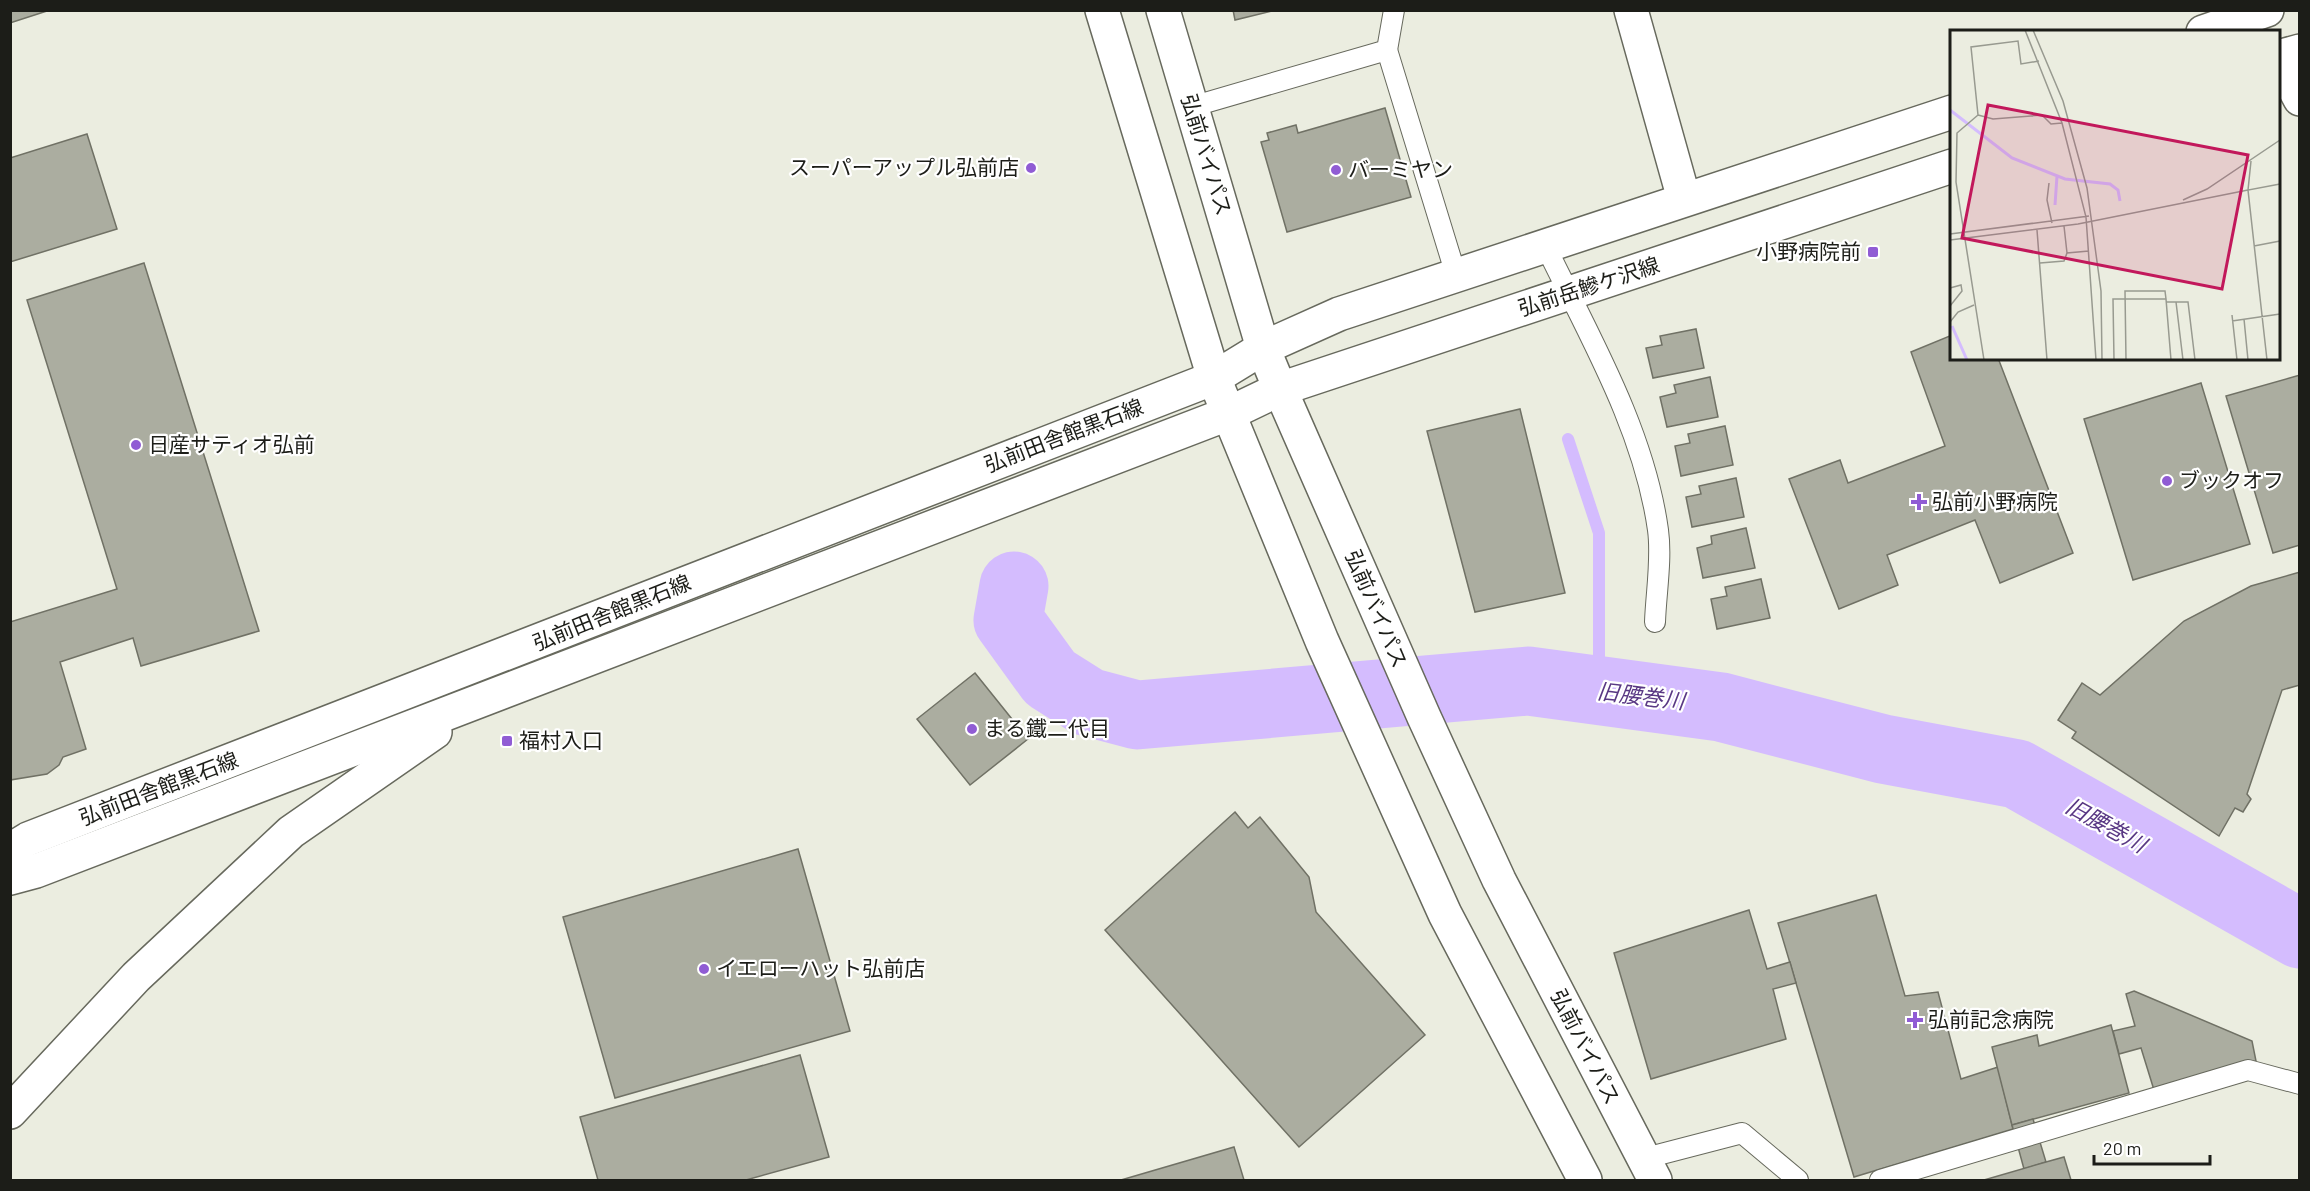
<svg xmlns="http://www.w3.org/2000/svg" width="2310" height="1191" font-family="Barlow,'Noto Sans JP',sans-serif">
	<style>
		.lines { fill: none; stroke-linecap: round; stroke-linejoin: round }
		.stream { stroke: #d4bcfe; stroke-width: 12 }
		.river { stroke: #d4bcfe; stroke-width: 69 }
		.building { fill: #abada0; stroke: #707165; stroke-width: 1.5 }
		.lane-casing { stroke: #67695d; stroke-width: 22 }
		.street-casing { stroke: #67695d; stroke-width: 36 }
		.secondary-casing { stroke: #67695d; stroke-width: 36 }
		.primary-casing { stroke: #67695d; stroke-width: 36 }
		.highway-casing { stroke: #67695d; stroke-width: 36 }
		.lane { stroke: #fff; stroke-width: 20 }
		.street { stroke: #fff; stroke-width: 33 }
		.secondary { stroke: #fff; stroke-width: 33 }
		.primary { stroke: #fff; stroke-width: 33 }
		.highway { stroke: #fff; stroke-width: 33 }
		.poi-dot { fill: #905cd4; stroke: #fff; stroke-width: 2 }
		.labels { text-anchor: middle; stroke-width: 4.5; stroke-linejoin: round; paint-order: stroke }
		.street-label { font-size: 21px; fill: #1c1d18; stroke: #fff }
		.poi-label { font-size: 21px; fill: #1c1d18; stroke: #fff; text-anchor: start }
		.water-label { font-size: 22px; font-style: italic; fill: #593884; stroke: #fff }
		.inset-river { fill: none; stroke: #d4bcfe; stroke-width: 3 }
		.inset-road { fill: none; stroke: #989a90; stroke-width: 1.5 }
		.view { fill: #c2185b; fill-opacity: 0.15; stroke: #c2185b; stroke-width: 3 }
		.inset-edge { fill: none; stroke: #1c1d18; stroke-width: 3 }
	</style>
	<rect width="100%" height="100%" fill="#ebede0"/>
	<g class="lines">
		<path class="stream" d="M1568 439 1599 533V691"/>
		<path class="river" d="M1014 586 1008 620 1050 678 1088 702 1137 715 1528 681 1721 707 1883 749 2017 774 2300 934"/>
	</g>
	<g class="building">
		<path d="M10 10H50L10 23Z"/>
		<path d="M1233 10H1276L1235 20Z"/>
		<path d="M1385 108 1411 197 1287 232 1261 142 1269 140 1267 133 1296 125 1298 133Z"/>
		<path d="M87 134 117 229 10 262V158Z"/>
		<path d="M144 263 259 631 141 666 133 638 60 662 86 749 63 757 59 765 47 774 10 780V622L117 589 27 300Z"/>
		<path d="M1696 329 1704 368 1653 378 1646 348 1662 345 1660 336Z"/>
		<path d="M1952 335V358H1998L2073 553 2000 583 1975 520 1887 555 1898 585 1839 609 1789 479 1840 460 1848 483 1945 446 1911 352Z"/>
		<path d="M2300 375V545L2273 553 2226 396Z"/>
		<path d="M1710 377 1718 417 1667 427 1660 397 1676 393 1674 385Z"/>
		<path d="M2201 383 2250 544 2133 580 2084 419Z"/>
		<path d="M1520 409 1565 593 1475 612 1427 431Z"/>
		<path d="M1725 426 1733 465 1681 476 1675 446 1690 443 1688 434Z"/>
		<path d="M1736 478 1744 517 1692 527 1686 497 1701 494 1699 486Z"/>
		<path d="M1746 528 1755 568 1703 578 1697 548 1712 544 1711 536Z"/>
		<path d="M2300 572V685L2282 690 2247 794 2251 799 2243 812 2235 808 2219 836 2072 738 2076 732 2058 720 2082 683 2100 695 2184 621 2251 586Z"/>
		<path d="M1761 579 1770 618 1717 629 1711 599 1727 596 1725 587Z"/>
		<path d="M975 673 1028 739 970 785 917 719Z"/>
		<path d="M1235 812 1248 828 1260 817 1309 877 1316 912 1425 1035 1299 1147 1105 930Z"/>
		<path d="M798 849 850 1031 615 1098 563 917Z"/>
		<path d="M1876 895 1905 996 1938 992 1961 1079 1998 1067 2013 1129 1854 1177 1778 923Z"/>
		<path d="M1749 910 1767 969 1790 962 1796 983 1773 989 1786 1039 1651 1079 1614 953Z"/>
		<path d="M2134 991 2252 1041 2256 1061 2154 1090 2141 1048 2119 1054 2113 1031 2135 1026 2126 994Z"/>
		<path d="M2111 1025 2129 1093 2012 1125 1992 1047 2037 1035 2039 1046Z"/>
		<path d="M800 1055 829 1157 746 1180H598L580 1117Z"/>
		<path d="M2033 1119 2046 1162 2024 1169 2012 1125Z"/>
		<path d="M1234 1147 1244 1180H1121Z"/>
		<path d="M2064 1157 2071 1180H1984L2046 1162Z"/>
	</g>
	<g class="lines">
		<defs>
			<g id="lane">
				<path d="M1387 50 1456 275"/>
				<path d="M1191 107 1387 50 1394 10"/>
				<path d="M1545 245C1589 336 1644 429 1658 530 1662 559 1656 593 1655 622"/>
				<path d="M1642 1159 1742 1133 1798 1180"/>
				<path d="M1880 1180 2248 1070 2300 1084"/>
			</g>
			<g id="street">
				<path d="M1631 10 1684 199"/>
				<path d="M2278 58 2300 99"/>
			</g>
			<g id="secondary">
				<path d="M10 850 28 839 1214 378"/>
				<path d="M10 878 36 871 1230 413"/>
				<path d="M10 1112 136 977 291 832 435 732"/>
			</g>
			<g id="primary">
				<path d="M2203 32 2267 10"/>
				<path d="M2278 57 2300 51"/>
				<path d="M1214 378 1263 348 1339 314 1952 112"/>
				<path d="M1230 413 1280 389 1952 166"/>
			</g>
			<g id="highway">
				<path d="M1102 10 1214 378 1322 641 1445 914 1585 1180"/>
				<path d="M1163 10 1263 348 1280 389 1424 717 1499 880 1655 1180"/>
			</g>
		</defs>
		<use href="#lane" class="lane-casing"/>
		<use href="#street" class="street-casing"/>
		<use href="#secondary" class="secondary-casing"/>
		<use href="#primary" class="primary-casing"/>
		<use href="#highway" class="highway-casing"/>
		<use href="#lane" class="lane"/>
		<use href="#street" class="street"/>
		<use href="#secondary" class="secondary"/>
		<use href="#primary" class="primary"/>
		<use href="#highway" class="highway"/>
	</g>
	<g class="poi-dot">
		<circle cx="1031" cy="168" r="6"/>
		<circle cx="1336" cy="170" r="6"/>
		<rect x="1867" y="246" width="12" height="12" rx="3"/>
		<circle cx="136" cy="445" r="6"/>
		<circle cx="2167" cy="481" r="6"/>
		<path d="M1916 493h6v6h6v6h-6v6h-6v-6h-6v-6h6z"/>
		<circle cx="972" cy="729" r="6"/>
		<rect x="501" y="735" width="12" height="12" rx="3"/>
		<circle cx="704" cy="969" r="6"/>
		<path d="M1912 1011h6v6h6v6h-6v6h-6v-6h-6v-6h6z"/>
	</g>
	<g class="labels">
		<g class="street-label">
			<text transform="translate(1206 155) rotate(73)" y="7">弘前バイパス</text>
			<text transform="translate(1589 287) rotate(-18)" y="7">弘前岳鰺ケ沢線</text>
			<text transform="translate(1064 436) rotate(-21)" y="7">弘前田舎館黒石線</text>
			<text transform="translate(1376 609) rotate(67)" y="7">弘前バイパス</text>
			<text transform="translate(612 613) rotate(-22)" y="7">弘前田舎館黒石線</text>
			<text transform="translate(159 789) rotate(-21)" y="7">弘前田舎館黒石線</text>
			<text transform="translate(1585 1047) rotate(63)" y="7">弘前バイパス</text>
		</g>
		<g class="poi-label">
			<text x="1019" y="175" text-anchor="end">スーパーアップル弘前店</text>
			<text x="1348" y="177">バーミヤン</text>
			<text x="1861" y="259" text-anchor="end">小野病院前</text>
			<text x="148" y="452">日産サティオ弘前</text>
			<text x="2179" y="488">ブックオフ</text>
			<text x="1932" y="509">弘前小野病院</text>
			<text x="984" y="736">まる鐵二代目</text>
			<text x="519" y="748">福村入口</text>
			<text x="716" y="976">イエローハット弘前店</text>
			<text x="1928" y="1027">弘前記念病院</text>
		</g>
		<g class="water-label">
			<text transform="translate(1641 696) rotate(7)" y="8">旧腰巻川</text>
			<text transform="translate(2106 825) rotate(29)" y="8">旧腰巻川</text>
		</g>
	</g>
	<g transform="translate(1950 30)">
		<rect width="330" height="330" fill="#ebede0"/>
		<path class="inset-river" d="M0 80 62 128 115 149 160 154 168 160 170 171M105 175 107 146M2 296 17 330"/>
		<path class="inset-road" d="M75 0 112 93 136 187 146 330M83 0 113 71 137 158 151 261 152 330M28 85 7 103 6 152 34 330M28 85 21 17 68 11 71 34 89 31M28 85 43 89 92 85 101 94 112 93M99 153 97 170 102 193M298 160 301 131M233 170 257 159 330 110M114 196 117 223M87 200 97 330M0 204 139 186M0 210 128 194 298 160M304 216 330 211M90 233 114 231 117 223 139 221M0 258 11 255 12 261 0 276M216 272H238L245 330M226 272 233 330M282 285 287 330M294 289 298 330M282 291 330 284M0 292 8 282 24 275M164 330 163 269H216L221 330M176 330 175 261H215L216 269M317 330 298 160 330 154"/>
		<path class="view" d="M38 75 298 125 272 259 12 208Z"/>
		<rect width="330" height="330" class="inset-edge"/>
	</g>
	<rect width="2310" height="1191" fill="none" stroke="#1c1d18" stroke-width="24"/>
	<path d="M2094 1155v9h116v-9" fill="none" stroke="#1c1d18" stroke-width="3"/>
	<text x="2103" y="1155" font-size="18" fill="#1c1d18" stroke="#ffffff" stroke-width="4.5" paint-order="stroke">20 m</text>
</svg>
